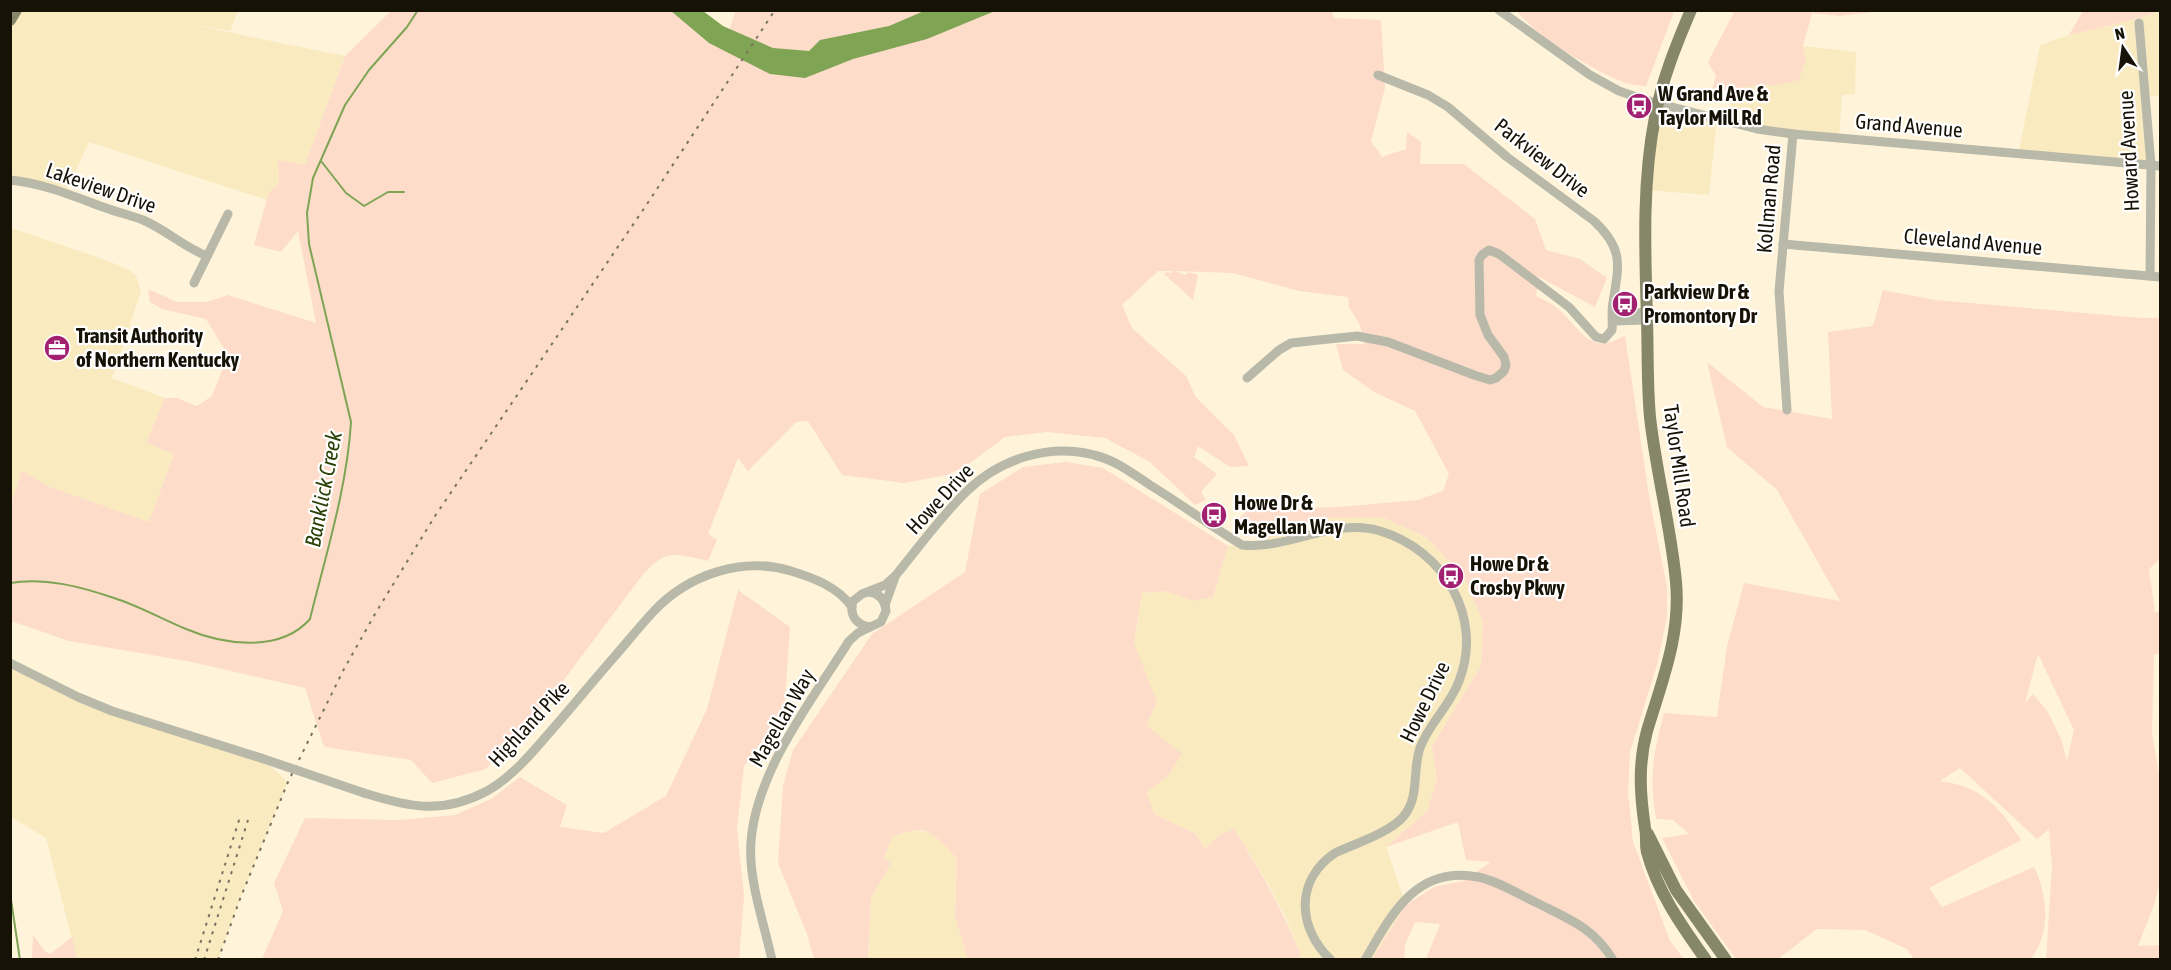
<svg xmlns="http://www.w3.org/2000/svg" width="2171" height="970" font-family="'Asap Condensed',sans-serif">
	<style>
		.built { fill: #faeac0 }
		.green { fill: #fedcca; fill-rule: evenodd }
		.water { fill: #7ea454 }
		.lines { fill: none; stroke-linecap: round; stroke-linejoin: round }
		.stream { stroke: #7ea454; stroke-width: 2 }
		.minor { stroke: #b8b9a9; stroke-width: 9 }
		.major { stroke: #85866a; stroke-width: 12 }
		.rail { stroke: #7a7260; stroke-width: 2; stroke-dasharray: 3 6; stroke-linecap: butt }
		.minor-bridge { stroke: #b8b9a9; stroke-width: 9 }
		.labels { text-anchor: middle; stroke-width: 4.5; stroke-linejoin: round; paint-order: stroke }
		.poi-label { font-size: 21px; font-weight: bold; fill: #171206; stroke: #fff; text-anchor: start }
		.street-label { font-size: 21px; fill: #171206; stroke: #fff }
		.water-label { font-size: 22px; font-style: italic; fill: #2a4106; stroke: #fff }
	</style>
	<rect width="100%" height="100%" fill="#fff4d9"/>
	<g class="built">
		<path d="M16 10 238 11 230 31 188 24 345 56 305 165 279 184 269 192 267 200 89 142 65 194 11 180 10 20Z"/>
		<path d="M2160 11V96L2145 97 2151 165 2018 155 2040 45 2069 35 2140 18Z"/>
		<path d="M1803 46 1856 52 1855 94 1842 95 1839 138 1728 121 1735 89 1759 85H1779L1806 59Z"/>
		<path d="M1658 103 1717 118 1709 195 1647 190Z"/>
		<path d="M11 228 100 258 128 269 136 276 141 291 112 378 165 398 146 443 174 453 149 523 50 487 22 472 11 505Z"/>
		<path d="M1382 517 1426 537 1463 575 1483 622 1481 666 1432 746 1437 779 1427 811 1386 847 1406 905 1372 959H1298L1301 956 1286 918 1267 882 1234 829 1219 835 1205 849 1196 834 1154 814 1147 792 1168 776 1146 725 1134 643 1142 593 1165 591 1193 601 1213 597 1228 546 1242 545 1267 538 1329 518Z"/>
		<path d="M10 664 78 697 261 758 288 782 240 899 218 959H77L46 838 11 817Z"/>
		<path d="M912 829 934 834 957 858 955 917 968 959 868 960 871 898 891 863 884 858 891 837Z"/>
	</g>
	<g class="green">
		<path d="M736 10H1331L1334 18 1381 20 1385 88 1371 141 1382 157 1406 149 1407 132 1421 142 1420 164H1464L1535 219 1546 250 1580 259 1607 278 1595 307 1539 277 1536 296C1542 299 1548 302 1553 305 1579 323 1587 360 1625 335L1649 496 1667 587V617L1657 665 1630 752 1628 793 1633 842 1670 941 1684 959H1426L1440 924 1415 922 1405 945 1404 959H1372L1406 905 1434 887 1463 881 1491 862 1466 860 1458 822 1386 847 1427 811 1437 779 1432 746 1481 666 1483 622 1463 575 1426 537 1382 517 1329 518 1267 538 1236 521 1259 499 1281 509 1339 507 1418 500 1443 491 1449 474 1415 411 1374 392 1343 370 1336 344H1364L1360 325 1349 307 1348 297 1299 291 1233 273 1175 271 1186 275 1188 272 1198 275 1193 300 1164 274 1166 272 1171 273 1174 271H1158L1122 305 1132 328 1187 377 1195 396 1234 435 1249 466 1230 467 1198 446 1194 457 1217 474 1201 492 1206 500 1195 505 1150 462 1105 438 1047 432 1005 437 966 466 947 475 904 483 842 475 808 421 796 422 748 471 738 458 708 534 717 540 708 561C673 553 666 549 641 577L545 705 486 769 432 783 411 760 324 747 305 688 187 661 69 641 11 621 12 592 10 591 11 505 22 471 50 487 149 522 174 454 146 443 165 398H177L197 406 212 396 228 355 206 319 162 309 150 302 148 289 177 302H207L228 295 316 323 298 231 281 252 254 245 269 192 279 184 278 160 305 165 345 56 391 11H688L726 40Z"/>
		<path d="M1735 10H1881V11L1840 16 1812 13 1803 46 1806 59 1799 80 1779 85H1759L1711 93 1716 76 1708 62Z"/>
		<path d="M1517 11H1674L1646 86C1638 85 1630 85 1623 82 1591 69 1537 37 1517 11Z"/>
		<path d="M2083 11H2160L2140 18 2069 35Z"/>
		<path d="M1883 290 1935 300 2142 318H2160V559L2149 569 2155 612H2160V653L2154 655 2152 733 2160 781V883L2154 905 2138 946 2160 945V959H2046L2052 867 2049 829 2037 839 1960 768 1940 781C1982 787 1998 805 2021 840L1929 888 1942 907 2034 867C2048 895 2051 933 2031 959H1914L1907 949 1865 930 1817 929 1778 959H1736L1694 901 1662 838 1689 834 1673 820 1656 819C1649 775 1653 756 1664 713L1717 717 1727 646 1744 583 1840 601 1777 490 1727 447 1707 362 1763 407 1832 419 1828 332 1873 326ZM2038 654 2074 730 2067 761 2061 739 2048 712 2033 694 2025 703Z"/>
		<path d="M1066 462 1103 468 1228 546 1213 597 1193 601 1165 591 1142 593 1134 643 1157 702 1146 725 1182 754 1168 776 1147 792 1154 814 1196 834 1205 849 1219 835 1234 829C1261 872 1282 908 1301 956L1298 960 968 959 955 917 957 858C933 833 927 822 892 837L884 858 891 863 871 898 868 959H814L807 934 778 863 783 786 793 750 872 634 965 572 980 494 1023 467Z"/>
		<path d="M738 590 790 627 784 713 744 766 737 829 744 896 739 959H262L283 911 274 883 305 818 400 820 455 815 491 799 520 777 567 805 560 827 604 833 666 796 707 709Z"/>
		<path d="M33 935 44 950 50 954 72 937 77 959H32Z"/>
	</g>
	<path class="water" d="M671 11H703L723 26 773 48 809 51 820 40 889 26 924 11H995L927 39 853 59 805 78 770 74 709 43Z"/>
	<g class="lines">
		<g class="stream">
			<path d="M321 161 346 193 364 206 388 192H404"/>
			<path d="M10 583C45 577 82 587 114 598 139 606 162 619 186 629 224 645 280 653 310 619 326 554 347 488 351 422L309 244 307 213 313 178 345 105 369 70 407 27 418 10"/>
			<path d="M10 893 20 960"/>
		</g>
		<g class="minor">
			<path d="M1499 10 1590 75 1619 91 1645 100 1757 129 1793 134 2160 166"/>
			<path d="M2139 23 2151 165 2150 276"/>
			<path d="M10 180C42 183 73 196 103 207 116 212 130 215 143 220 166 230 184 247 207 256"/>
			<path d="M1783 244 2160 277"/>
			<path d="M194 283 228 214"/>
			<path d="M1613 315 1647 312"/>
			<path d="M1613 321 1647 320"/>
			<path d="M1247 378 1279 350 1291 343 1357 336 1388 342 1474 375 1490 380 1496 378 1504 371 1506 365 1504 357 1488 335 1480 315 1479 260 1482 255 1489 250 1499 254 1569 307 1596 337 1604 339 1612 330C1613 321 1611 311 1613 302 1619 265 1624 249 1594 221L1507 157 1448 107 1428 95 1378 75"/>
			<path d="M1787 410 1779 291 1793 134"/>
			<path d="M868 592C879 593 885 599 886 611L881 622 870 627C856 625 849 615 853 601L862 594 885 585 896 575C919 547 941 516 967 491 1000 459 1049 443 1094 455 1115 460 1132 473 1150 485 1181 504 1211 526 1242 545 1289 550 1333 517 1380 531 1444 550 1484 618 1459 681 1450 706 1429 723 1420 748 1412 771 1420 798 1403 817 1389 833 1354 844 1335 853 1295 880 1297 928 1331 960"/>
			<path d="M885 605 895 577"/>
			<path d="M10 663 78 697 112 711 261 758"/>
			<path d="M364 793C409 807 442 815 487 791 512 777 532 753 550 732 572 707 593 681 615 656 628 641 640 626 654 611 688 575 742 556 791 571 814 578 838 587 852 607"/>
			<path d="M772 960C764 923 748 879 751 842 756 771 812 700 849 641L858 633 870 627"/>
			<path d="M1365 960C1391 915 1416 865 1478 877 1498 881 1518 894 1537 903 1569 919 1594 928 1613 960"/>
		</g>
		<g class="major">
			<path d="M1691 10C1676 45 1662 80 1655 117 1642 183 1645 252 1647 319 1648 351 1647 384 1650 417 1656 472 1671 527 1676 582 1681 635 1662 681 1647 731 1638 764 1640 794 1645 828 1647 836 1645 844 1647 852 1658 893 1682 926 1706 960"/>
			<path d="M10 20 16 10"/>
			<path d="M1648 834 1676 890 1726 960"/>
		</g>
		<g class="rail">
			<path d="M195 960 240 817"/>
			<path d="M204 960 248 820"/>
			<path d="M218 960 240 899 288 782 344 669 375 614 435 516 645 207 775 10"/>
		</g>
		<path class="minor-bridge" d="M261 758 364 793"/>
	</g>
	<defs>
		<symbol id="bus-disc" viewBox="-11 -11 22 22"><circle r="9.5" fill="#a22070" stroke="#fff"/><path d="M-5-6H5V4H4V6H2V4H-2V6H-4V4H-5ZM-3.5-4V0h7V-4ZM-3.5 1.2v1.5H-2V1.2ZM2 1.2v1.5H3.5V1.2Z" fill="#fff"/></symbol>
		<symbol id="office-disc" viewBox="-11 -11 22 22"><circle r="9.5" fill="#a22070" stroke="#fff"/><path d="M-6-3h4V-5.5h4V-3h4V5H-6ZM-1-4.5V-3h2v-1.5ZM-6 0V1H6V0Z" fill="#fff"/></symbol>
	</defs>
	<g fill-rule="evenodd">
		<use href="#bus-disc" x="1624" y="91" width="30" height="30"/>
		<use href="#bus-disc" x="1610" y="289" width="30" height="30"/>
		<use href="#office-disc" x="42" y="333" width="30" height="30"/>
		<use href="#bus-disc" x="1199" y="500" width="30" height="30"/>
		<use href="#bus-disc" x="1436" y="561" width="30" height="30"/>
	</g>
	<g class="labels">
		<g class="poi-label">
			<text x="1658" y="101">W Grand Ave &amp;<tspan x="1658" dy="24">Taylor Mill Rd</tspan></text>
			<text x="1644" y="299">Parkview Dr &amp;<tspan x="1644" dy="24">Promontory Dr</tspan></text>
			<text x="76" y="343">Transit Authority<tspan x="76" dy="24">of Northern Kentucky</tspan></text>
			<text x="1234" y="510">Howe Dr &amp;<tspan x="1234" dy="24">Magellan Way</tspan></text>
			<text x="1470" y="571">Howe Dr &amp;<tspan x="1470" dy="24">Crosby Pkwy</tspan></text>
		</g>
		<g class="street-label">
			<text transform="translate(1909 126) rotate(5)" y="7">Grand Avenue</text>
			<text transform="translate(2129 151) rotate(-93)" y="7">Howard Avenue</text>
			<text transform="translate(1542 158) rotate(38)" y="7">Parkview Drive</text>
			<text transform="translate(101 188) rotate(19)" y="7">Lakeview Drive</text>
			<text transform="translate(1769 199) rotate(-85)" y="7">Kollman Road</text>
			<text transform="translate(1973 242) rotate(5)" y="7">Cleveland Avenue</text>
			<text transform="translate(1679 466) rotate(82)" y="7">Taylor Mill Road</text>
			<text transform="translate(940 499) rotate(-47)" y="7">Howe Drive</text>
			<text transform="translate(1425 702) rotate(-64)" y="7">Howe Drive</text>
			<text transform="translate(782 718) rotate(-60)" y="7">Magellan Way</text>
			<text transform="translate(529 724) rotate(-47)" y="7">Highland Pike</text>
		</g>
		<g class="water-label">
			<text transform="translate(323 489) rotate(-79)" y="8">Banklick Creek</text>
		</g>
	</g>
	<rect width="2171" height="970" fill="none" stroke="#171206" stroke-width="24"/>
	<g transform="translate(2123 48) rotate(347)" stroke="#ffffff" stroke-width="4.5" paint-order="stroke">
	<path d="M0-4.5L10 22L0 15L-10 22Z" fill="#171206"/>
	<text y="-9" font-size="16" font-weight="bold" text-anchor="middle" fill="#171206">N</text>
	</g>
</svg>
